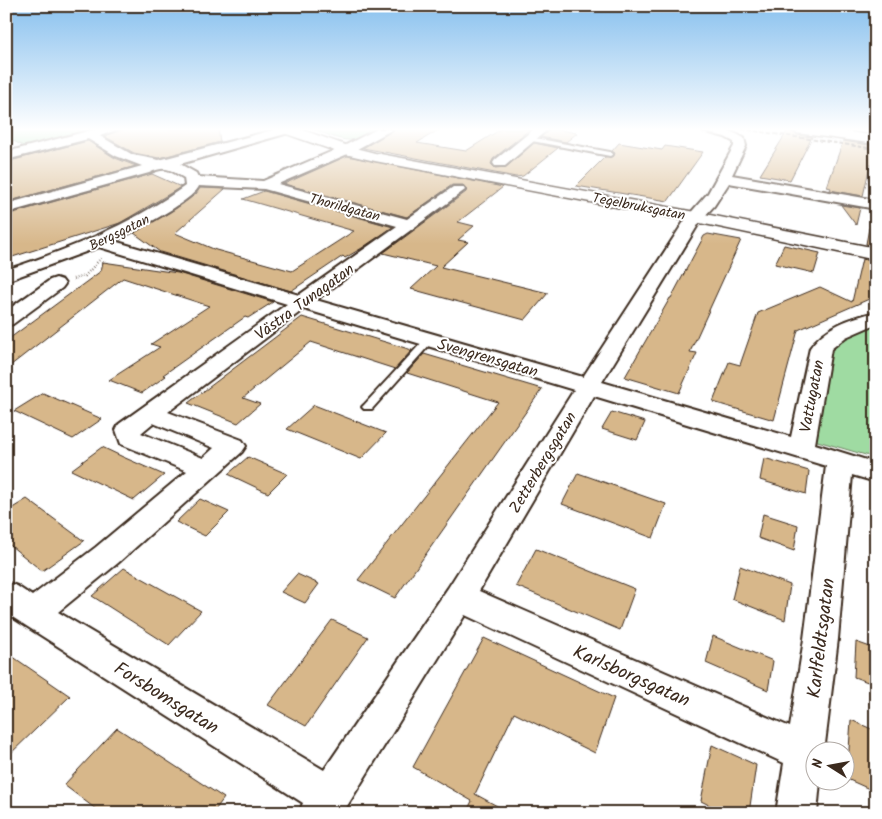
<svg xmlns="http://www.w3.org/2000/svg" width="882" height="819" font-family="Kalam,sans-serif">
	<style>
		.green { fill: #9fdba2; stroke: #6d8260 }
		.building { fill: #d7b78a; stroke: #3b2a1e }
		.lines { fill: none; stroke-linecap: round; stroke-linejoin: round }
		.lane-casing { stroke: #3b2a1e; stroke-width: 4 }
		.street-casing { stroke: #3b2a1e; stroke-width: 4 }
		.secondary-casing { stroke: #3b2a1e; stroke-width: 3 }
		.path { stroke: #3b2a1e; stroke-width: 2.5; stroke-dasharray: 0.5 2.5; stroke-linecap: butt }
		.lane { fill: #fff; fill-rule: evenodd }
		.street { fill: #fff; fill-rule: evenodd }
		.secondary { fill: #fff; fill-rule: evenodd }
		.rail { stroke: #3b2a1e; stroke-width: 2; stroke-dasharray: 4.5 2; stroke-linecap: butt }
		.labels { text-anchor: middle; stroke-width: 4; stroke-linejoin: round; paint-order: stroke }
		.far-street-label { font-size: 14px; fill: #3b2a1e; stroke: #fff }
		.street-label { font-size: 16px; fill: #3b2a1e; stroke: #fff }
		.near-street-label { font-size: 19px; fill: #3b2a1e; stroke: #fff }
	</style>
	<rect width="100%" height="100%" fill="#fff"/>
	<filter id="ink" filterUnits="userSpaceOnUse"><feTurbulence type="fractalNoise" baseFrequency=".02" numOctaves="2"/><feDisplacementMap in="SourceGraphic" scale="10" xChannelSelector="R" yChannelSelector="G"/><feConvolveMatrix kernelMatrix="1 2 1 2 8 2 1 2 1" color-interpolation-filters="sRGB"/></filter>
	<g filter="url(#ink)">
		<g class="green">
			<path d="M13 129H101L27 148 6 137V131Z"/>
			<path d="M313 129H379C350 147 342 140 313 129Z"/>
			<path d="M876 323V458L814 440 829 352 851 334Z"/>
		</g>
		<g class="building">
			<path d="M125 129H218L220 142 159 158 134 153 104 136Z"/>
			<path d="M395 129H440L417 143 466 151 501 129H530L493 159 491 164 495 168 506 167 534 143 558 148 523 176 516 177 363 148Z"/>
			<path d="M550 129H555L577 133 566 142 541 137Z"/>
			<path d="M788 130 797 135 812 137 790 180 760 175Z"/>
			<path d="M88 141 115 158 136 166 6 202V162Z"/>
			<path d="M843 141 876 146V166L870 165 863 196 830 190 831 188 827 187Z"/>
			<path d="M619 143 662 150 665 146 703 152 668 201 576 186 605 157 614 156 615 153 612 151Z"/>
			<path d="M347 156 503 187 458 222 474 226 458 240 468 242 441 267 548 293 525 320 411 289 436 266 383 253 466 192 467 189 463 185H452L407 217 284 184Z"/>
			<path d="M152 174 181 187 120 223 6 259V215Z"/>
			<path d="M200 188 225 189 175 233 216 250 292 271 354 231 243 199 264 191 393 227 362 248 345 258 343 256 291 291 160 252 134 233 175 209 196 194Z"/>
			<path d="M841 205 860 208 856 225Z"/>
			<path d="M869 228 876 229V246L866 244Z"/>
			<path d="M708 234 741 240 690 352 697 353 679 393 625 377 670 298H671L704 236Z"/>
			<path d="M784 245 820 253 814 273 775 264Z"/>
			<path d="M862 259 876 262V296L798 330 774 420 713 402 729 362 740 365 758 313 820 287 852 302Z"/>
			<path d="M103 262 178 273 273 302 248 318 245 317 163 375 166 376 142 393 109 380 160 347 151 344 209 306 123 278 6 369V341L101 271Z"/>
			<path d="M302 317 412 350 395 369 311 342 243 398 260 404 238 423 188 403Z"/>
			<path d="M424 354 542 389 395 598 358 580 498 402 407 373Z"/>
			<path d="M43 393 102 419 73 439 14 411Z"/>
			<path d="M314 405 386 433 361 459 287 429Z"/>
			<path d="M612 412 645 422 637 440 602 429Z"/>
			<path d="M102 447 123 457 164 475 134 500 71 470Z"/>
			<path d="M248 457 287 474 268 493 228 474Z"/>
			<path d="M764 458 809 471 806 494 760 480Z"/>
			<path d="M578 473 666 504 653 538 562 504Z"/>
			<path d="M27 499 84 541 42 571 6 542V512Z"/>
			<path d="M200 499 229 512 205 536 176 522Z"/>
			<path d="M763 514 798 525 794 551 758 538Z"/>
			<path d="M536 549 635 589 620 630 516 586Z"/>
			<path d="M740 566 790 585 785 620 732 599Z"/>
			<path d="M124 568 201 611 169 645 92 596Z"/>
			<path d="M297 574 319 584 305 603 281 592Z"/>
			<path d="M332 620 368 637 306 726 268 705Z"/>
			<path d="M713 636 773 661 768 690 706 663Z"/>
			<path d="M484 638 614 698 595 753 514 713 475 794 510 813H466L472 801 413 767Z"/>
			<path d="M856 642 876 649V685L854 677Z"/>
			<path d="M6 652 70 696 6 758Z"/>
			<path d="M851 720 876 731V792L847 779Z"/>
			<path d="M117 728 224 798 213 813H101L64 785Z"/>
			<path d="M712 745 756 765 749 813H725L701 801Z"/>
		</g>
		<g class="lines">
			<defs>
				<g id="lane">
					<path d="M529 137 610 152 613 154 610 156 527 140Z"/>
					<path d="M429 337 432 338 434 340 432 342 372 409H364L362 407 364 405 426 338Z"/>
				</g>
				<g id="street">
					<path d="M96 129H118L100 136 133 155 159 160 277 129H293L292 132 180 164 196 173 198 177 263 181 342 147 377 129H393L350 153 278 184 407 219 453 187H463L465 190 316 300 583 377 687 217 708 193 734 146V142L725 137 702 131 700 129C718 129 729 129 744 138L746 146 732 175 876 200V209L729 183 714 206 701 220 602 382 791 437 810 348C825 326 851 318 876 312V324L846 337 831 349 815 444 876 463V482L852 475 838 639 824 752H814V782H820L817 813H776L784 763 465 615 344 811 299 813 303 803 6 613V582L17 586 32 596 96 547 187 471 121 444 116 430 119 424 287 304 99 247 6 281V270C70 249 130 225 185 186L184 178C169 169 166 165 149 173L6 213V204L142 166 116 156 88 139 6 160V152ZM199 186 264 189 397 226 299 295 114 241C131 233 193 201 199 186ZM304 309 574 390 448 588 324 770 58 612 118 563 242 452 246 446 242 440 168 412ZM594 396 826 466 804 639 790 727 479 591ZM153 423 214 448 203 458 141 433Z"/>
					<path d="M534 129H548L505 166H495L493 163 495 160Z"/>
					<path d="M56 278 62 280 65 284 62 288 13 324 6 326V311L50 280Z"/>
				</g>
				<g id="secondary">
					<path d="M279 129H300L351 147 375 153 695 212 876 248V260L695 222 375 161 341 153 281 132Z"/>
					<path d="M790 129H830L876 136V144L797 133Z"/>
				</g>
			</defs>
			<use href="#lane" class="lane-casing"/>
			<use href="#street" class="street-casing"/>
			<use href="#secondary" class="secondary-casing"/>
			<path class="path" d="M73 279 85 276 101 258"/>
			<use href="#lane" class="lane"/>
			<use href="#street" class="street"/>
			<use href="#secondary" class="secondary"/>
			<path class="rail" d="M742 129 876 149"/>
		</g>
	</g>
	<linearGradient id="sky" x2="0" y2="1"><stop stop-color="#87c0ee"/><stop offset="0.53" stop-color="#fff"/><stop offset="1" stop-color="#fff" stop-opacity="0"/></linearGradient>
	<rect width="882" height="244" fill="url(#sky)"/>
	<g class="labels">
		<g class="far-street-label">
			<text transform="translate(639 206) rotate(11)" y="5">Tegelbruksgatan</text>
			<text transform="translate(345 207) rotate(15)" y="5">Thorildgatan</text>
			<text transform="translate(119 232) rotate(-26)" y="5">Bergsgatan</text>
		</g>
		<g class="street-label">
			<text transform="translate(304 301) rotate(-36)" y="6">Västra Tunagatan</text>
			<text transform="translate(488 357) rotate(16)" y="6">Svengrensgatan</text>
			<text transform="translate(811 396) rotate(-79)" y="6">Vattugatan</text>
			<text transform="translate(542 462) rotate(-59)" y="6">Zetterbergsgatan</text>
		</g>
		<g class="near-street-label">
			<text transform="translate(820 638) rotate(-83)" y="7">Karlfeldtsgatan</text>
			<text transform="translate(632 675) rotate(24)" y="7">Karlsborgsgatan</text>
			<text transform="translate(167 697) rotate(32)" y="7">Forsbomsgatan</text>
		</g>
	</g>
	<rect width="882" height="819" fill="none" stroke="#fff" stroke-width="25"/>
	<rect x="12" y="12" width="857" height="794" fill="none" stroke="#3b2a1e" stroke-width="2" filter="url(#ink)"/>
	<g transform="translate(830 766) rotate(281)"><circle r="24" fill="#ffffff" stroke="#b1aaa5"/>
	<path d="M0-4L9 19L0 12L-9 19Z" fill="#3b2a1e"/>
	<text y="-8" font-size="14" font-weight="bold" text-anchor="middle" fill="#3b2a1e">N</text>
	</g>
</svg>
